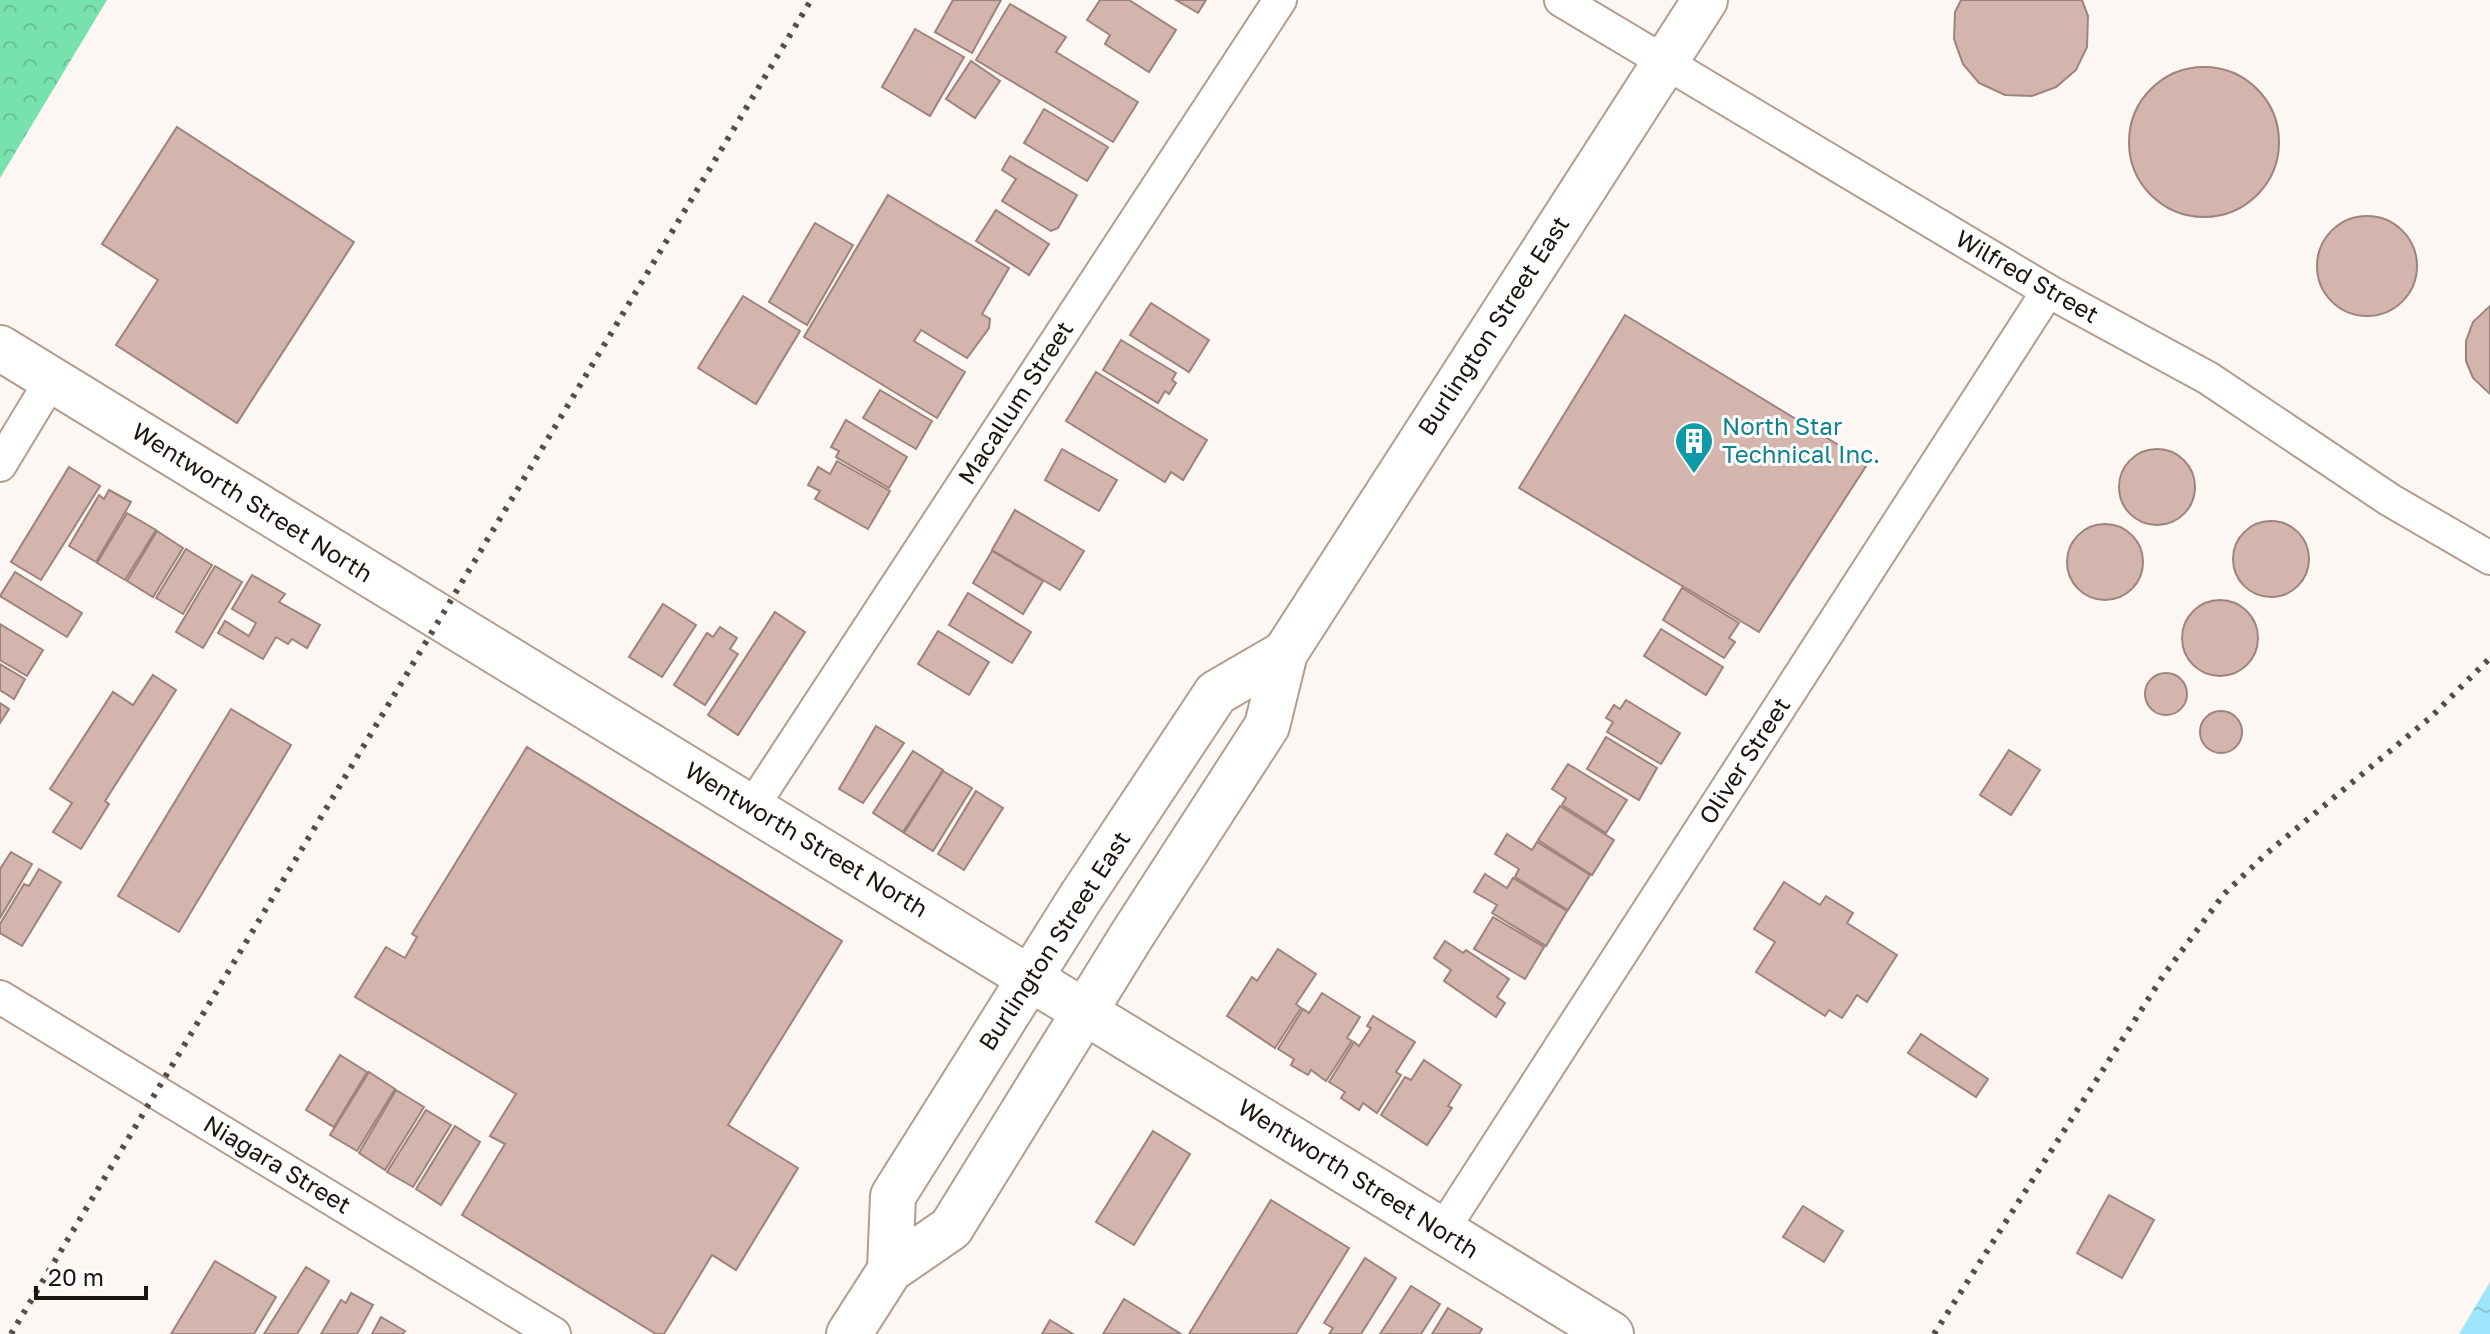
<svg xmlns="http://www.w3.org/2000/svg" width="2490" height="1334" font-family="'Golos Text',sans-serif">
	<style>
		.park { fill: url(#park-crowns) }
		.water { fill: url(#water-ripples) }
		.building { fill: #d3b5ae; stroke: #9e827c; stroke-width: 2 }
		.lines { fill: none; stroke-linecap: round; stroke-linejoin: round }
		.street-casing { stroke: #b39d8c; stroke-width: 36 }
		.secondary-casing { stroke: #b39d8c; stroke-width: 48 }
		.street { stroke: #fff; stroke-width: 32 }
		.secondary { stroke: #fff; stroke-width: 44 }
		.rail { stroke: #554e48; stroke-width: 6; stroke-dasharray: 4 8; stroke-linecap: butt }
		.labels { text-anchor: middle; stroke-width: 6; stroke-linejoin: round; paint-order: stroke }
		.street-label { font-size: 24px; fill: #1c140e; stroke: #fff }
		.culture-label { font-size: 24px; fill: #0d838f; stroke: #fff; text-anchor: start }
	</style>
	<defs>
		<pattern id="park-crowns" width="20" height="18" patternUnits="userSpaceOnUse" patternTransform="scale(2)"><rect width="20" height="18" fill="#78e2ae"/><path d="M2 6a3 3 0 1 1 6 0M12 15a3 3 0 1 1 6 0" fill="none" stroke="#67c194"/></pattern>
		<pattern id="water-ripples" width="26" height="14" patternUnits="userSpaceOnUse" patternTransform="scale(2)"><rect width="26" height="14" fill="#9fe6fc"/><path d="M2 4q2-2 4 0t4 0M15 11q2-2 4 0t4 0" fill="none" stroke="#88c4d7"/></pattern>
	</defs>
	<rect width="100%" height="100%" fill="#fcf7f3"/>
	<path class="park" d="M0 0H107L0 178Z"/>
	<path class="water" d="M2490 1282V1334H2459Z"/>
	<g class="building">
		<path d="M953 0H1001L972 53 935 32Z"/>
		<path d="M1100 0H1129L1176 30 1149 72 1105 44 1110 35 1087 20Z"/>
		<path d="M1176 0H1206L1198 13Z"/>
		<path d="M1961 0H2082L2088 16 2087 47 2076 70 2056 87 2032 96 2005 95 1979 83 1963 64 1954 39 1955 12Z"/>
		<path d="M1010 4 1066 37 1056 52 1138 102 1113 142 976 60Z"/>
		<path d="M915 29 964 57 930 116 882 87Z"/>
		<path d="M971 61 1000 81 975 118 946 99Z"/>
		<circle cx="2204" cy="142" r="75"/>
		<path d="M1044 109 1108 147 1087 181 1024 143Z"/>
		<path d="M177 127 354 242 237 423 116 345 158 280 102 244Z"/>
		<path d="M1010 156 1077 195 1058 228 1051 231 1002 201 1016 179 1002 170Z"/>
		<path d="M888 195 1009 268 982 314 990 319 989 328 967 358 921 330 914 341 965 372 937 418 804 337Z"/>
		<path d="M996 210 1049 244 1029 275 976 241Z"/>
		<circle cx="2367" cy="266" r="50"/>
		<path d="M815 223 853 245 807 325 769 302Z"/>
		<path d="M743 296 800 331 756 404 698 368Z"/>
		<path d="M1151 303 1209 340 1189 372 1130 335Z"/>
		<path d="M2490 306V394L2473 378 2466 361V341L2473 322Z"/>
		<path d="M1625 315 1868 463 1759 632 1519 488Z"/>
		<path d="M1121 340 1176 373 1172 380 1176 383 1169 394 1165 391 1158 403 1103 370Z"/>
		<path d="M1096 372 1207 440 1183 480 1171 472 1165 482 1066 421Z"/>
		<path d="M880 390 932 421 916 449 863 418Z"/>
		<path d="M846 420 907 457 889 488 836 457 839 451 831 447Z"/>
		<circle cx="2157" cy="487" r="38"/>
		<path d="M1062 449 1117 480 1099 511 1045 480Z"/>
		<path d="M837 461 890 491 868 529 815 499 820 491 808 485 818 467 830 474Z"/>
		<path d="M69 467 100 486 41 580 11 562Z"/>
		<path d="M109 490 131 502 96 562 69 546 99 495 104 499Z"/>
		<path d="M1015 510 1084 551 1060 590 992 550Z"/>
		<path d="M127 513 156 530 125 580 97 563Z"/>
		<circle cx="2271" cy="559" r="38"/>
		<circle cx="2105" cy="562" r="38"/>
		<path d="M157 531 183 548 153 597 127 581Z"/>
		<path d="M186 549 212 565 183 614 156 598Z"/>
		<path d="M992 551 1043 581 1023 614 973 583Z"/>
		<path d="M215 566 242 582 203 648 176 632Z"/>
		<path d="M15 572 82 613 67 637 0 596Z"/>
		<path d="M252 575 285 594 279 602 320 625 307 648 292 639 288 644 276 637 263 659 218 633 225 621 249 636 256 623 232 609Z"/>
		<path d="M1682 588 1739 623 1729 638 1735 642 1724 658 1663 620Z"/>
		<path d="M968 593 1031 632 1012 663 949 625Z"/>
		<circle cx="2220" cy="638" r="38"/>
		<path d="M663 604 696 625 662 677 629 657Z"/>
		<path d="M775 612 805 632 738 735 708 715Z"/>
		<path d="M0 624 43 650 27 676 0 660Z"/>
		<path d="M720 627 737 638 730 649 738 654 705 705 674 685 707 633 713 637Z"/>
		<path d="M1661 629 1723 667 1706 695 1644 656Z"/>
		<path d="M938 631 989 662 969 695 918 664Z"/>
		<path d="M0 664 25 679 14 699 0 690Z"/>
		<circle cx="2166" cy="694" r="21"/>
		<path d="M153 675 176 690 105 801 109 804 81 849 53 832 72 803 50 789 113 692 133 705Z"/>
		<path d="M1626 700 1680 733 1661 764 1607 732 1613 722 1606 718 1614 705 1620 709Z"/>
		<path d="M0 703 9 709 0 723Z"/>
		<path d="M231 709 291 745 179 932 118 896Z"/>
		<circle cx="2221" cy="732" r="21"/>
		<path d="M876 726 904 743 863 803 839 789Z"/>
		<path d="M1606 737 1657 768 1639 800 1587 769Z"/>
		<path d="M527 747 842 941 728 1125 798 1168 736 1270 712 1255 664 1334H656L462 1215 505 1144 490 1136 516 1094 355 997 386 947 405 958 417 937 412 934Z"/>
		<path d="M2009 750 2040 770 2011 815 1980 795Z"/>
		<path d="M913 751 943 770 903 832 873 813Z"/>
		<path d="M1568 764 1627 800 1606 833 1562 805 1566 798 1552 789Z"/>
		<path d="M943 771 972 788 933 851 904 833Z"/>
		<path d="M976 791 1003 808 964 870 938 854Z"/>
		<path d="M1560 806 1614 840 1592 875 1538 840Z"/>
		<path d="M1507 834 1532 850 1537 842 1590 875 1568 910 1515 877 1519 869 1495 854Z"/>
		<path d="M11 852 32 864 0 918V869Z"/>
		<path d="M39 869 61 882 22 946 0 933V924L24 884 29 886Z"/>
		<path d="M1485 874 1507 888 1513 878 1567 911 1546 946 1492 913 1497 905 1474 892Z"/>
		<path d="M1784 882 1820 905 1826 896 1853 913 1847 923 1897 955 1867 1002 1857 995 1842 1018 1829 1010 1825 1016 1756 972 1775 942 1754 929Z"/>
		<path d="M1493 917 1544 947 1525 979 1474 949Z"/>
		<path d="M1445 941 1463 953 1466 950 1509 979 1497 997 1505 1003 1496 1017 1444 981 1451 970 1434 958Z"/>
		<path d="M1278 949 1316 974 1296 1004 1301 1008 1275 1048 1227 1016 1252 977 1257 981Z"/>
		<path d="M1322 993 1360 1017 1347 1038 1352 1041 1326 1081 1311 1070 1308 1075 1291 1065 1294 1059 1278 1049 1303 1009 1309 1013Z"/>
		<path d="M1373 1016 1415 1042 1396 1072 1401 1075 1377 1113 1363 1103 1359 1110 1341 1098 1345 1092 1329 1082 1354 1042 1359 1046 1371 1028 1367 1026Z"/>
		<path d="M1921 1034 1988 1079 1976 1097 1908 1053Z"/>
		<path d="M340 1055 367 1072 334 1127 306 1110Z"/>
		<path d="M1424 1060 1461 1085 1448 1106 1452 1108 1427 1145 1381 1115 1405 1077 1411 1080Z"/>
		<path d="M369 1072 395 1089 357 1151 330 1135Z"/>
		<path d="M396 1090 424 1107 385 1170 359 1153Z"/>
		<path d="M426 1110 451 1125 413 1187 387 1172Z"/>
		<path d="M455 1126 480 1142 441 1205 416 1189Z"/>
		<path d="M1153 1131 1190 1154 1134 1245 1096 1222Z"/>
		<path d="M2109 1195 2154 1220 2122 1278 2077 1253Z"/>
		<path d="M1271 1200 1349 1248 1296 1334H1189Z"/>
		<path d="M1803 1206 1843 1231 1824 1262 1783 1237Z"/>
		<path d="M1365 1258 1396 1278 1361 1334H1329L1333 1328 1324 1323Z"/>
		<path d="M215 1261 276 1297 254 1334H171Z"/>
		<path d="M306 1267 329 1281 297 1334H264Z"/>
		<path d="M1411 1286 1440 1304 1421 1334H1380Z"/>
		<path d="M351 1293 373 1305 357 1334H321L341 1300 346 1303Z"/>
		<path d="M1124 1299 1181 1334H1103Z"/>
		<path d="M1448 1308 1482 1329 1479 1334H1432Z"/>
		<path d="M381 1317 405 1331 403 1334H372Z"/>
		<path d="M1050 1320 1073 1334H1042Z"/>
	</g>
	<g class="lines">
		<defs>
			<g id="street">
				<path d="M1561 0 2048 291 2208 378 2390 500 2490 558"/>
				<path d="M0 465 52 379"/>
				<path d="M752 807 1280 0"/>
				<path d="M0 997 554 1334"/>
				<path d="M1442 1231 2048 291"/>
			</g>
			<g id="secondary">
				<path d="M0 348 1611 1334"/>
				<path d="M890 1270 893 1196 1079 900 1216 693 1285 653"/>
				<path d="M849 1334 890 1270 951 1228 1132 935 1267 726 1285 653 1705 0"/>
			</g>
		</defs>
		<use href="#street" class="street-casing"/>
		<use href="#secondary" class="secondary-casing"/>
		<use href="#street" class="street"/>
		<use href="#secondary" class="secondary"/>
		<g class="rail">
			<path d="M11 1334 811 0"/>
			<path d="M1934 1334 2163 976 2224 894 2267 853 2431 717 2490 658"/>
		</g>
	</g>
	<defs>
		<symbol id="building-pin" viewBox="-11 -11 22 30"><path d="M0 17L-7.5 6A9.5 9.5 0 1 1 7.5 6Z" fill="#0f9aa8" stroke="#fff"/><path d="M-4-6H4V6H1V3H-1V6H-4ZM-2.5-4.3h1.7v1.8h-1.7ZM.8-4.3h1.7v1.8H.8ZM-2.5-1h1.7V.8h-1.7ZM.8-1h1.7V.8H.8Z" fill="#fff"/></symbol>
	</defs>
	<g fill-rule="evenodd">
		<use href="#building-pin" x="1672" y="419" width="44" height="60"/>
	</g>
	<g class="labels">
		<g class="street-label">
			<text transform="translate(2027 277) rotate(30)" y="8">Wilfred Street</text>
			<text transform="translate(1494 326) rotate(-57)" y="8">Burlington Street East</text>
			<text transform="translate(1016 403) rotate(-57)" y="8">Macallum Street</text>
			<text transform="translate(252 503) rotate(32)" y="8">Wentworth Street North</text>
			<text transform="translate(1745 761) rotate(-57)" y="8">Oliver Street</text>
			<text transform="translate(806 840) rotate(31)" y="8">Wentworth Street North</text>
			<text transform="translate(1055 941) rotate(-57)" y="8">Burlington Street East</text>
			<text transform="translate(277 1165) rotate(31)" y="8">Niagara Street</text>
			<text transform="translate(1358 1179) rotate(32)" y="8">Wentworth Street North</text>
		</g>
		<g class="culture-label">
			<text x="1722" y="435">North Star<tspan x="1722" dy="28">Technical Inc.</tspan></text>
		</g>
	</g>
	<path d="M36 1286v12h110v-12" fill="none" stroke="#1c140e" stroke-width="4"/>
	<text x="48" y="1286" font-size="24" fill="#1c140e" stroke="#ffffff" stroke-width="6" paint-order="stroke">20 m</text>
</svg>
